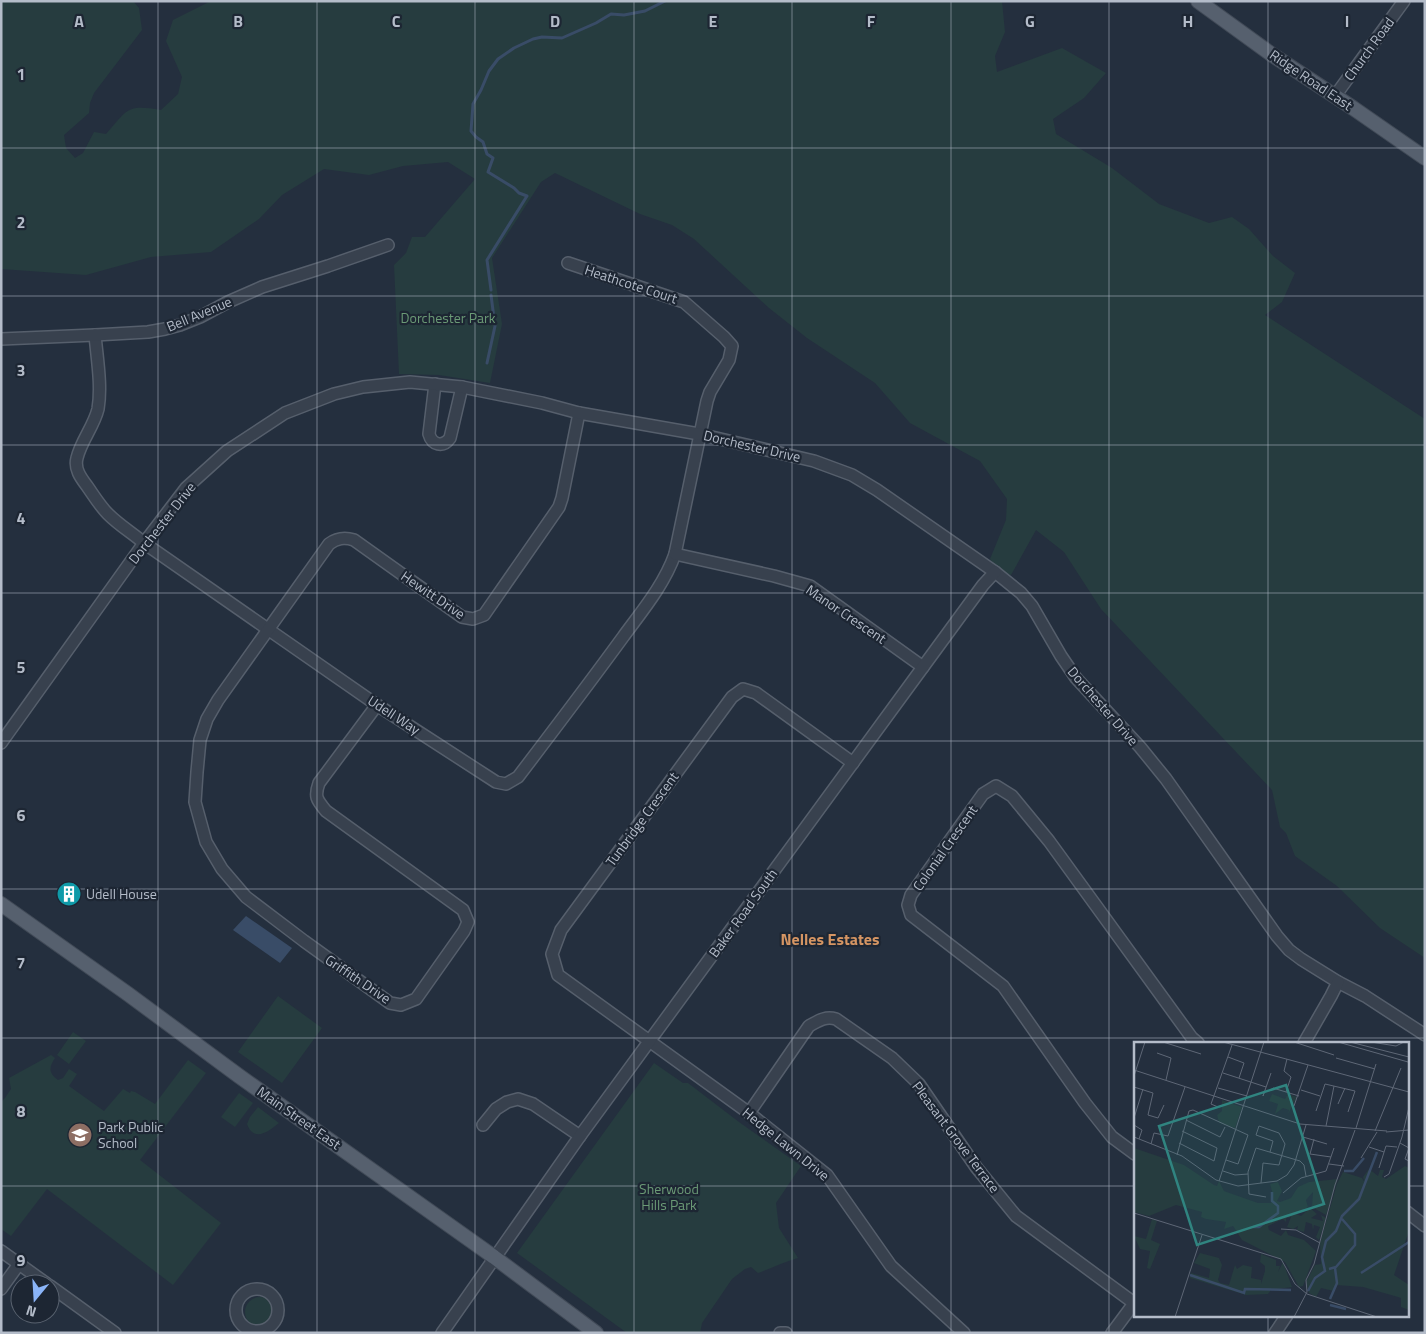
<svg xmlns="http://www.w3.org/2000/svg" width="1426" height="1334" font-family="'Titillium Web',sans-serif">
	<style>
		.green { fill: #263c3f }
		.water { fill: #394c67 }
		.lines { fill: none; stroke-linecap: round; stroke-linejoin: round }
		.stream { stroke: #394c67; stroke-width: 3 }
		.minor-casing { stroke: #565f6c; stroke-width: 14 }
		.major-casing { stroke: #414a57; stroke-width: 16 }
		.minor { stroke: #38414e; stroke-width: 11 }
		.major { stroke: #56606e; stroke-width: 14 }
		.grid { fill: none; stroke: #b4bcc9; stroke-width: 1; stroke-opacity: 0.55 }
		.labels { text-anchor: middle; stroke-width: 4.5; stroke-linejoin: round; paint-order: stroke }
		.street-label { font-size: 14px; fill: #b4bcc9; stroke: #1d2633 }
		.park-label { font-size: 14px; fill: #6b9a76; stroke: #1d2633 }
		.poi-label { font-size: 14px; fill: #b4bcc9; stroke: #1d2633; text-anchor: start }
		.quarter-label { font-size: 16px; font-weight: bold; fill: #d59563; stroke: #1d2633 }
		.inset-river { fill: none; stroke: #394c67; stroke-width: 2.5 }
		.inset-road { fill: none; stroke: #5e6776; stroke-width: 1 }
		.view { fill: #308480; fill-opacity: 0.15; stroke: #308480; stroke-width: 2.5 }
		.inset-edge { fill: none; stroke: #b4bcc9; stroke-width: 2.5 }
		.grid-label { font-size: 16px; text-anchor: middle; font-weight: bold; fill: #b4bcc9; stroke: #1d2633; stroke-width: 4.5; stroke-linejoin: round; paint-order: stroke }
	</style>
	<rect width="100%" height="100%" fill="#242f3e"/>
	<g class="green">
		<path d="M1 1H133L139 8 142 30 94 93 90 103 89 113 64 135 66 148 75 158 83 153 94 132 106 134C128 109 127 104 161 110L178 94 182 77 166 41 173 20 211 1H1002L1005 32 995 56 997 72 1062 48 1106 73 1084 98 1053 119 1056 134 1112 168 1159 204 1209 223 1232 217 1249 229 1273 256 1295 273 1282 302 1265 315 1425 419V958L1380 928 1337 886 1295 856 1286 833 1280 827 1272 790 1101 609 1064 552 1036 530 1011 575 998 572 990 559 1006 520 1007 499 980 461 910 423 875 383 807 338 769 308 694 239 672 225 640 214 555 173 541 182 492 258 502 324 490 383 439 375 399 374 394 265 406 253 412 237H425L475 179 448 162 403 166 369 175 324 169 282 195 259 219 211 252 151 257 86 275 1 269Z"/>
		<path d="M278 996 322 1028 282 1083 238 1052Z"/>
		<path d="M73 1032 86 1041 69 1064 57 1055Z"/>
		<path d="M51 1055 55 1058C49 1067 48 1073 58 1080L63 1078 69 1069 77 1074 69 1086 104 1111 123 1089 130 1093 131 1091 135 1092 155 1104 188 1060 206 1073 140 1160 221 1223 173 1285 47 1189 11 1236 1 1229V1102L5 1098 11 1089 9 1078Z"/>
		<path d="M654 1063 683 1083H688L739 1122 801 1166 776 1203 779 1228 798 1258C784 1262 772 1268 758 1273L751 1267 745 1269 732 1279 702 1323 700 1333H627L517 1253Z"/>
		<path d="M239 1093 253 1103 235 1127 221 1117Z"/>
		<path d="M258 1107 279 1123C269 1131 254 1143 247 1124L250 1117Z"/>
		<circle cx="260" cy="1312" r="15"/>
	</g>
	<path class="water" d="M246 916 292 948 280 963 233 930Z"/>
	<g class="lines">
		<g class="stream">
			<path d="M491 290 487 260 527 196 519 193 514 188 488 172 493 158 487 154 483 142 476 137 471 131 473 104 481 90 489 71 498 59 514 48 533 39 542 37 562 38 596 23 611 14 624 15 645 11 665 1"/>
			<path d="M487 363 495 326 491 295"/>
		</g>
		<defs>
			<g id="minor">
				<path d="M1335 96 1404 1"/>
				<path d="M95 335C97 358 102 386 98 409 94 426 81 441 77 458 74 469 81 478 87 486 94 496 100 506 108 514 119 525 132 533 144 543L377 705 496 782 506 784 518 777C553 731 588 685 623 637 642 611 664 585 675 554L707 401 710 392 729 360 732 346 724 337 684 302 568 263"/>
				<path d="M1 339 95 335 148 332 165 329 180 325 200 317 228 302 262 287 328 266 388 245"/>
				<path d="M435 384 429 434C432 445 443 448 450 438L462 387"/>
				<path d="M675 554 774 576 810 586 923 667"/>
				<path d="M377 705 319 783C314 797 317 800 326 811L463 910 468 922 464 931 416 999 401 1005 390 1003 304 941 246 897 222 869 206 842 195 802 197 772 200 740 207 719 218 700 329 544C337 538 344 537 354 540L462 617 473 619 484 615 559 507 562 498 579 413"/>
				<path d="M1 743 144 543 186 488 227 451 285 413 334 394 363 387 410 382 462 387 542 403 579 413 699 434 814 461 852 475 877 490 995 572 1021 593 1032 606 1061 656 1076 678 1140 747 1166 779 1277 936 1289 950 1301 959 1338 982 1365 996 1425 1035"/>
				<path d="M853 763 756 693 743 689 732 697 561 930 552 954 558 975 749 1113 827 1175 891 1266 964 1333"/>
				<path d="M1304 1043 1331 996 1338 982"/>
				<path d="M749 1113 809 1026C818 1021 825 1016 836 1019L892 1058 919 1084 976 1167 1016 1216 1134 1303"/>
				<path d="M483 1125 496 1109 507 1102 518 1099 533 1104 580 1136"/>
				<path d="M1135 1154 1112 1137 1085 1103 1003 986 911 915 908 905 911 895 983 794 996 786 1012 796 1049 841 1192 1038 1198 1043"/>
				<path d="M1407 1212 1425 1226"/>
				<path d="M1 1251 47 1284"/>
				<path d="M50 1286 115 1333"/>
				<circle cx="257" cy="1310" r="21"/>
				<path d="M1 1289 19 1264"/>
				<path d="M442 1333 580 1136 923 667 983 585 995 572"/>
				<path d="M780 1333H786"/>
				<path d="M1112 1333 1135 1302"/>
				<path d="M1275 1333 1287 1315"/>
			</g>
			<g id="major">
				<path d="M1198 1 1271 54 1353 108 1425 158"/>
				<path d="M1 904 128 994 239 1076 494 1257 596 1333"/>
			</g>
		</defs>
		<use href="#minor" class="minor-casing"/>
		<use href="#major" class="major-casing"/>
		<use href="#minor" class="minor"/>
		<use href="#major" class="major"/>
	</g>
	<path class="grid" d="M158 1V1333M317 1V1333M475 1V1333M634 1V1333M792 1V1333M951 1V1333M1109 1V1333M1268 1V1043M1 148H1425M1 296H1425M1 445H1425M1 593H1425M1 741H1425M1 889H1425M1 1038H1425M1 1186H1135M1407 1186H1425M1268 1315V1333"/>
	<defs>
		<symbol id="building-disc" viewBox="-11 -11 22 22"><circle r="9.5" fill="#0f9aa8" stroke="#1d2633"/><path d="M-4-6H4V6H1V3H-1V6H-4ZM-2.5-4.3h1.7v1.8h-1.7ZM.8-4.3h1.7v1.8H.8ZM-2.5-1h1.7V.8h-1.7ZM.8-1h1.7V.8H.8Z" fill="#fff"/></symbol>
		<symbol id="school-disc" viewBox="-11 -11 22 22"><circle r="9.5" fill="#8d6e63" stroke="#1d2633"/><path d="M0-5L7-2L0 1L-7-2ZM-4 1L0 2.5L4 1V4Q0 6-4 4Z" fill="#fff"/></symbol>
	</defs>
	<g fill-rule="evenodd">
		<use href="#building-disc" x="55" y="880" width="28" height="28"/>
		<use href="#school-disc" x="66" y="1121" width="28" height="28"/>
	</g>
	<g class="labels">
		<g class="street-label">
			<text transform="translate(1369 49) rotate(-54)" y="5">Church Road</text>
			<text transform="translate(1311 80) rotate(34)" y="5">Ridge Road East</text>
			<text transform="translate(631 284) rotate(18)" y="5">Heathcote Court</text>
			<text transform="translate(199 314) rotate(-23)" y="5">Bell Avenue</text>
			<text transform="translate(752 446) rotate(13)" y="5">Dorchester Drive</text>
			<text transform="translate(162 523) rotate(-52)" y="5">Dorchester Drive</text>
			<text transform="translate(433 595) rotate(34)" y="5">Hewitt Drive</text>
			<text transform="translate(846 614) rotate(34)" y="5">Manor Crescent</text>
			<text transform="translate(1103 706) rotate(49)" y="5">Dorchester Drive</text>
			<text transform="translate(394 715) rotate(33)" y="5">Udell Way</text>
			<text transform="translate(642 819) rotate(-54)" y="5">Tunbridge Crescent</text>
			<text transform="translate(945 848) rotate(-55)" y="5">Colonial Crescent</text>
			<text transform="translate(743 913) rotate(-54)" y="5">Baker Road South</text>
			<text transform="translate(358 979) rotate(34)" y="5">Griffith Drive</text>
			<text transform="translate(299 1118) rotate(35)" y="5">Main Street East</text>
			<text transform="translate(956 1137) rotate(53)" y="5">Pleasant Grove Terrace</text>
			<text transform="translate(786 1144) rotate(39)" y="5">Hedge Lawn Drive</text>
		</g>
		<g class="park-label">
			<text x="448" y="323">Dorchester Park</text>
			<text x="669" y="1194">Sherwood<tspan x="669" dy="16">Hills Park</tspan></text>
		</g>
		<g class="poi-label">
			<text x="86" y="899">Udell House</text>
			<text x="98" y="1132">Park Public<tspan x="98" dy="16">School</tspan></text>
		</g>
		<g class="quarter-label">
			<text x="830" y="945">Nelles Estates</text>
		</g>
	</g>
	<g transform="translate(1134 1042)">
		<rect width="275" height="275" fill="#242f3e"/>
		<path d="M138 52 151 57 154 52 163 55 154 72 155 68 149 66 141 72 144 62 135 59ZM88 58 108 65 101 86 85 81 83 73 88 69ZM0 106 50 123 80 143 83 144 85 139 90 149 124 161H137L139 153 136 142 144 140 148 149 143 159 146 160 157 156 164 145 175 140 204 137 192 173 178 165 179 150 172 158 174 165 162 172 167 174 176 166 183 172 177 176 189 179 187 173 192 176 185 198 182 195 186 185 180 183 179 188 178 182 172 180 170 190 163 188 164 184 159 187 153 185 157 175 152 176V180L149 177 134 184 135 188 147 194 152 188 154 193 170 198 182 209 169 244 165 245 151 220 108 198 99 184 90 187 92 180 72 177 67 175 68 170 42 163 15 174 0 170ZM271 124 275 126V189L260 233 275 243V268L267 265V256L264 255 229 245 202 243 200 249 187 246 182 255 175 251 172 240 181 223 187 222 186 201 203 142 209 130 228 136 231 141 229 135 235 127 244 134 246 128H250L248 135 252 137ZM18 177 23 179 17 198 26 202 16 227 13 226 16 209 6 207 0 194 12 197ZM66 211 85 216 88 223 84 238 86 241 95 243 101 223 103 227 109 223 118 225 117 236 127 238V242L131 229V224L126 220 127 212 142 218V224H146L144 230 149 220 158 245 137 248 134 252 112 253 56 236 57 231 75 236 76 227 60 221Z" fill="#263c3f"/>
		<path class="inset-river" d="M210 129H219L230 116M119 185H125L144 171V164L138 159V150M195 227 202 225 221 203V192L208 177M227 231 275 200M56 233 110 251 111 247 157 248M174 249 181 236 191 229 188 215 192 199 202 189 208 174 225 157 243 110M196 257 203 241 201 226M196 263 212 267"/>
		<path class="inset-road" d="M29 0 67 12M89 0 275 50M160 0 200 13M204 0 274 20M216 0 275 15M237 0 262 4 270 0M23 11 37 16 32 38M94 15 110 21 105 36M202 16 241 27M0 28 166 82 253 89M89 31 132 45M0 34 11 0M0 45 19 51 14 73 24 76 30 63M84 46 113 54M139 46 165 54M167 48 186 54M152 50 157 35 150 29 153 17M130 51 129 54 137 31M204 62 211 46M160 64 174 23M84 65 77 62 98 3M182 69 191 42 221 49 214 70M0 76 9 47M52 78 86 95 91 85M0 83 8 88 5 97M192 84 200 44M222 86 242 22M241 89 267 26M252 90 275 88M0 95 48 114 82 138 104 144 143 139 153 133 160 123 172 83M169 95 193 102M180 97 176 112 197 115M45 101 80 119 83 106 48 89M266 101 275 106 271 117 275 119M17 102 20 91 34 94 51 45M235 105 250 110M43 113 55 69 59 68 114 93 104 122 92 118M227 116 243 90M195 122 210 124M245 126 252 104 263 105M89 129 101 133 114 132M250 135 255 132 268 95 275 65M85 139 130 0M127 141 129 121 145 123 151 102 145 91 125 84 122 93 139 99 136 110M149 151 167 136 192 129 200 106M132 155 115 152 114 130 122 106 166 119 170 123 172 134M0 171 147 217 161 242 173 252 243 275M147 187 162 188 186 201M41 275 68 193M160 275 173 250 172 238 180 222 201 143 221 88"/>
		<path class="view" d="M152 43 190 162 63 203 25 84Z"/>
		<rect width="275" height="275" class="inset-edge"/>
	</g>
	<g class="grid-label">
		<text x="79" y="27">A</text>
		<text x="238" y="27">B</text>
		<text x="396" y="27">C</text>
		<text x="555" y="27">D</text>
		<text x="713" y="27">E</text>
		<text x="871" y="27">F</text>
		<text x="1030" y="27">G</text>
		<text x="1188" y="27">H</text>
		<text x="1347" y="27">I</text>
		<text x="21" y="80">1</text>
		<text x="21" y="228">2</text>
		<text x="21" y="376">3</text>
		<text x="21" y="524">4</text>
		<text x="21" y="673">5</text>
		<text x="21" y="821">6</text>
		<text x="21" y="969">7</text>
		<text x="21" y="1117">8</text>
		<text x="21" y="1266">9</text>
	</g>
	<rect width="1426" height="1334" fill="none" stroke="#b4bcc9" stroke-width="5"/>
	<g transform="translate(35 1299) rotate(198)"><circle r="24" fill="#1d2633" stroke="#59626f"/>
	<path d="M0-4L9 19L0 12L-9 19Z" fill="#8ab4f8"/>
	<text y="-8" font-size="14" font-weight="bold" text-anchor="middle" fill="#b4bcc9">N</text>
	</g>
</svg>
